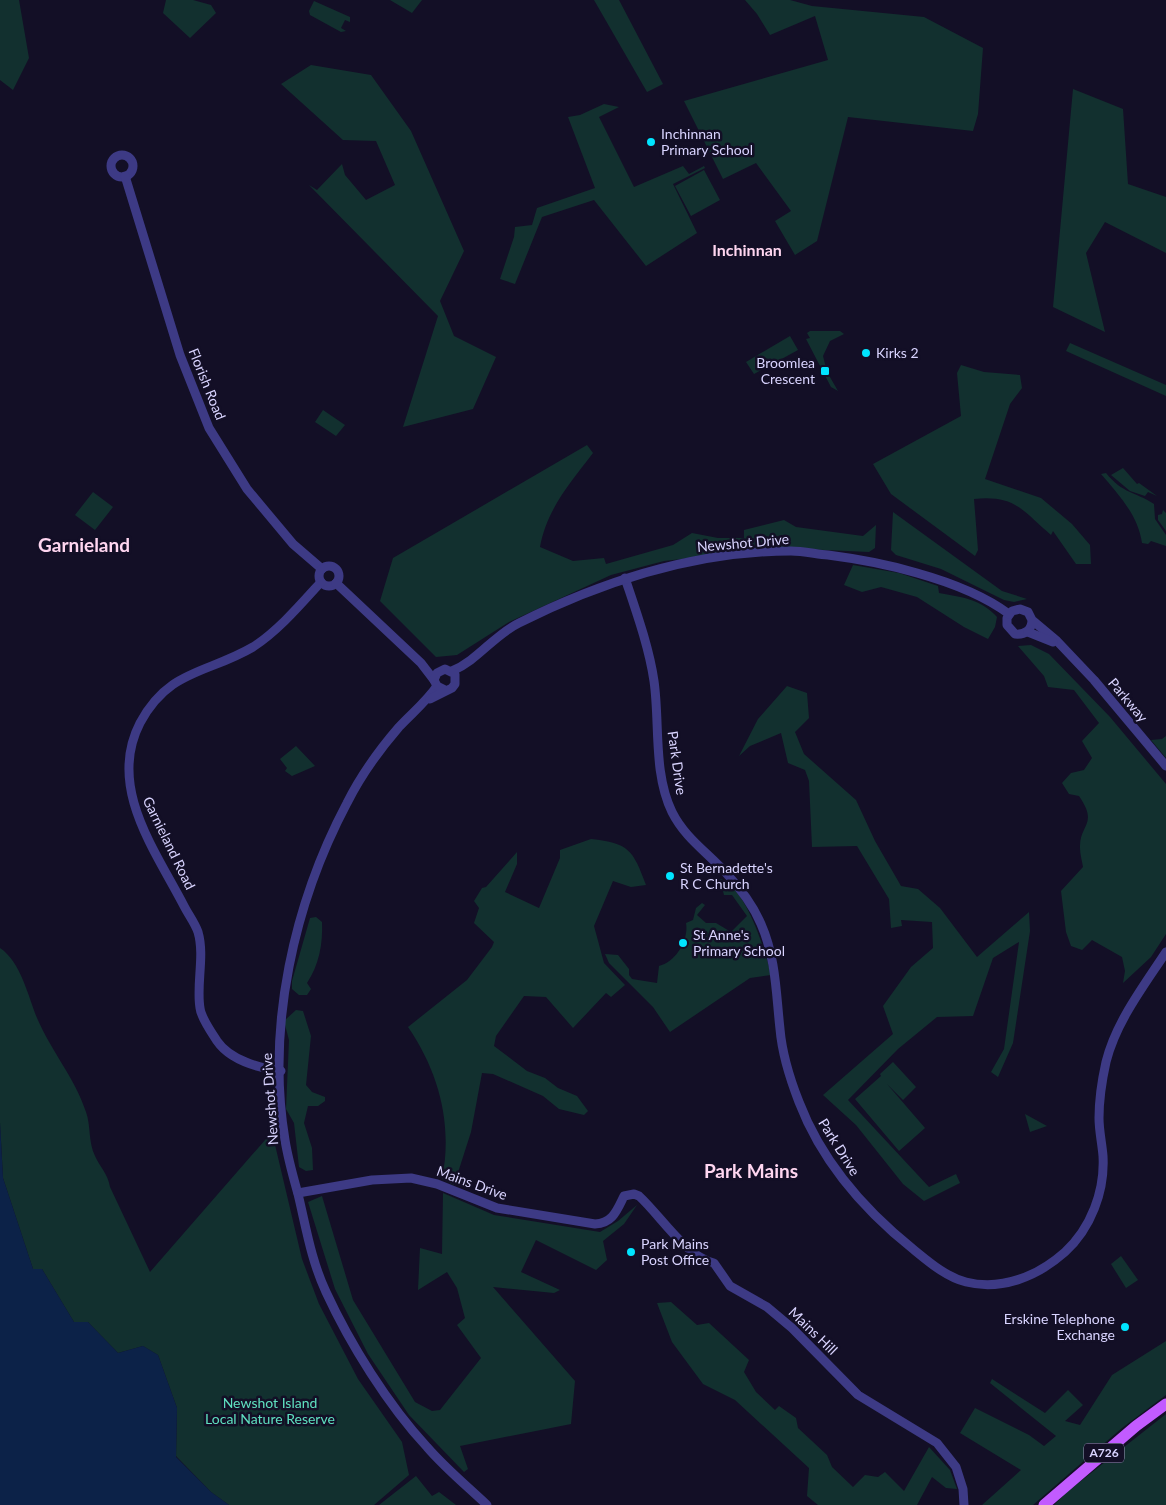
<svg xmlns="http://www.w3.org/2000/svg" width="1166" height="1505" font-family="Lato,sans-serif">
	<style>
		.green { fill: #12302f }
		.water { fill: #0c2248 }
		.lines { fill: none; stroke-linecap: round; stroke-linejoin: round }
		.tertiary { stroke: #3d3a85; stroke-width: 9 }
		.primary { stroke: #c25bff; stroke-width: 11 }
		.poi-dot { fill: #00e5ff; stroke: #130f26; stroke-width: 2 }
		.labels { text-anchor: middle; stroke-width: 5; stroke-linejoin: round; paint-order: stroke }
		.shield { fill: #130f26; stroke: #9e99be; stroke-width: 1 }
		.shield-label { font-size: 12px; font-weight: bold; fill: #d9d4ff }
		.poi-label { font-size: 14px; fill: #d9d4ff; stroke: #130f26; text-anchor: start }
		.street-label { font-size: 14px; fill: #d9d4ff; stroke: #130f26 }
		.park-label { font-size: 14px; fill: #5fe0c0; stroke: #130f26 }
		.quarter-label { font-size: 16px; font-weight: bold; fill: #ffd6f0; stroke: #130f26 }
		.district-label { font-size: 19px; font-weight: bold; fill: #ffd6f0; stroke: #130f26 }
	</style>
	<rect width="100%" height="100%" fill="#130f26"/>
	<g class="green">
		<path d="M0 0H19L29 58 13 90 0 80Z"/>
		<path d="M166 0H193L211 5 216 13 190 38 163 13Z"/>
		<path d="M390 0H422L412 13Z"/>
		<path d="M594 0H619L663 84 647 92Z"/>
		<path d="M745 0H790L812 6 924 17 983 48 978 114 973 131 848 117 817 241 795 255 775 221 791 211 756 163 723 179 684 101 828 60 815 16 770 35 757 14Z"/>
		<path d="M314 1 350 17V22L345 20 341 28 346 31 341 32 310 15 309 11Z"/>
		<path d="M311 65 371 75 411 131 464 251 440 301 454 336 496 357 473 409 403 427 438 316 309 185 317 190 342 164 345 175 366 200 395 185 376 141 343 140 281 84Z"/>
		<path d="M1073 89 1123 109 1128 184 1166 197V253L1105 222 1086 253 1105 332 1053 307Z"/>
		<path d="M604 104 619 107 599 117 634 187 683 166 689 174 704 166 705 168 673 184 697 233 646 266 594 200 542 217 515 284 500 279 514 237 515 227 532 225 537 208 595 188 568 117 580 115Z"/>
		<path d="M704 170 720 200 691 216 675 186Z"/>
		<path d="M810 331H840L844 334 830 341 823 356 827 372 838 391 831 387 806 339 810 338 807 333Z"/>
		<path d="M790 336 798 350 754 374 746 362Z"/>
		<path d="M1070 343 1166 385V396L1066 351Z"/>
		<path d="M961 365 984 372 1020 375 1022 388 1010 404 985 479 1041 498 1072 524 1090 545 1091 564H1076L1053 531 1051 535C1022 510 1015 495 974 499L978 550 975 556 891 494 873 464 961 416 957 373Z"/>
		<path d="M323 410 345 425 336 436 315 422Z"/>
		<path d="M587 445 593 453C570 483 547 509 540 547L573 561 604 558 606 564 673 545 692 533 718 538H744V530L784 520 796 527 863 536 876 525 875 548 869 552 780 548 664 561 611 575 509 622 457 655 436 657 380 601 393 558Z"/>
		<path d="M1123 468 1137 484 1139 483 1157 496 1148 492 1145 496 1130 491 1111 475Z"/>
		<path d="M1106 473C1123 494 1134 491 1154 504L1155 519 1166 535V546L1151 541 1148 544 1142 543C1138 515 1119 495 1101 474Z"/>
		<path d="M93 492 113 507 95 530 75 515Z"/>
		<path d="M1163 510 1166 513V531L1158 520V515L1162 514Z"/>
		<path d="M893 512 1002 591 1027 599 1014 602 1004 600 941 569 896 555 891 550Z"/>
		<path d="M853 565 899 573 938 586 939 593C961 597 981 599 997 617L995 627 988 639 964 627 917 597 881 587 862 592 844 585Z"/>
		<path d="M1031 645 1049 654 1110 717 1166 784V934L1151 957 1123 983 1125 971 1122 957 1092 940 1082 950 1071 946 1066 932 1061 891 1083 867C1082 861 1080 854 1080 848 1079 824 1099 825 1079 796L1069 794 1062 783 1071 773 1084 770 1092 758 1082 741 1099 723 1074 690 1048 687 1044 676 1018 646Z"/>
		<path d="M787 686 807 693 809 718 795 732 804 754 856 800 875 841 901 886 918 889 940 908 977 957 1029 912 1030 931 1013 1043 998 1077 991 1072 1004 1049 1019 942 993 958 973 1016 937 1017 898 1049 848 1100 929 1187 956 1174 960 1183 924 1201 903 1184 856 1125 823 1095 893 1034 883 1006 911 967 933 948 932 922 901 920 902 926 891 928 889 899 857 846 812 847 809 781 805 770 788 763 781 733 750 746 739 756 758 719Z"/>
		<path d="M1166 736V758L1151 740 1162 739Z"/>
		<path d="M296 746 315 766 292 776 285 771 287 768 280 759Z"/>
		<path d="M591 839C629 843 633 850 646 885L631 887 613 881 594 926 604 963 625 985 611 997 606 993 573 1028 546 997 524 996 496 1036 494 1046 527 1071 545 1078 558 1088 577 1096 588 1111 584 1115 559 1109 543 1096 493 1074 482 1073 471 1132 454 1185 442 1179C453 1125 439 1072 408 1027L467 980 492 947 494 942 474 923 479 908 474 901 482 888 486 887 517 852V864L505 892 539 908 560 858V850Z"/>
		<path d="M721 879C746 888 766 952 771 975L750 978 670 1032 653 1007 609 963 605 954 618 955 629 969V975L632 979 657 983 659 966C676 962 689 940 686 923L693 920 696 908 702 903 705 905 697 915 706 923H716L731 932 747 916 732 895H724L722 887 715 888 713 882Z"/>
		<path d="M316 917 322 922C323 944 319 965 307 983L311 989 307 995H299L292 989V981L310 918Z"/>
		<path d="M0 948C21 962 28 996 37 1018 51 1051 75 1078 86 1112 91 1126 88 1141 95 1156 100 1167 108 1174 110 1187L150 1272 272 1132 302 1259 319 1304 358 1379 402 1442 409 1475 374 1505H229L211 1492 176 1456 177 1408 158 1355 143 1346 118 1353 88 1322H74L42 1269H33L3 1178 0 1123Z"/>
		<path d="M296 1010 303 1011 311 1036 306 1085 312 1092 325 1097V1101L318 1106H308L304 1123 312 1148 313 1170 306 1171 299 1167 294 1123 286 1109 289 1040 284 1021Z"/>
		<path d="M893 1062 916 1087 903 1100 887 1084 925 1128 899 1151 855 1099 881 1076 880 1074Z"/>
		<path d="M1025 1114 1047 1126 1030 1132Z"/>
		<path d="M443 1193 494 1215 600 1232 618 1221 637 1205 624 1224 603 1241 607 1260 596 1270 536 1240 521 1272 560 1290 554 1293 493 1287 575 1381 571 1424 460 1446 468 1469 464 1472 409 1415 368 1354 335 1289 308 1202 322 1196 353 1300 415 1402 432 1411 440 1410 481 1358 457 1325 465 1318 457 1288 447 1272 418 1290 420 1248 442 1254Z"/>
		<path d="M1121 1256 1138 1280 1126 1288 1111 1264Z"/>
		<path d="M671 1302 697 1325 709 1323 749 1360 744 1372 756 1392 775 1410 779 1406 796 1418 798 1428 827 1455 832 1467 853 1487 865 1475 878 1477 885 1472 904 1491 929 1447 950 1470 957 1489 946 1488 932 1477 917 1505H818L807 1496 809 1468 735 1400 703 1384 672 1342 657 1303Z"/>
		<path d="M1166 1341V1395L1122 1428 1033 1505H982L1021 1470 960 1433 975 1408 1029 1435 1044 1446 1056 1436 990 1383 992 1379 1045 1413 1068 1390 1083 1405 1065 1421 1080 1425 1112 1375Z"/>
		<path d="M1166 1414V1505H1054L1067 1492Z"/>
		<path d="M416 1476 432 1496 439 1492 456 1505H379Z"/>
	</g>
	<path class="water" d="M0 1123 3 1178 33 1269H42L74 1322H88L118 1353 143 1346 158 1355 177 1408 176 1457 211 1492 229 1505H0Z"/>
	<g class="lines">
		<g class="tertiary">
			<circle cx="122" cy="166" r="11"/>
			<path d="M125 176 180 355 209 428 247 489 293 544 322 569"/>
			<circle cx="329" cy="576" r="10"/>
			<path d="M625 578C636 611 649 647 654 681 660 723 653 773 672 812 685 838 707 852 726 873 740 888 753 905 761 924 776 958 776 993 780 1029 782 1053 790 1079 799 1102 822 1162 863 1209 913 1249 929 1262 946 1277 966 1282 1002 1291 1038 1276 1065 1252 1091 1228 1105 1191 1103 1156 1102 1143 1099 1131 1099 1118 1099 1100 1102 1080 1106 1062 1116 1022 1143 987 1166 952"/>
			<path d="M336 583 421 663 434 680"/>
			<path d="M1032 620C1032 630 1025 635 1015 634L1007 625V618L1012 611 1020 609 1028 612 1032 620 1057 641 1094 680 1166 766"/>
			<path d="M1028 632 1053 642"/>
			<path d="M452 671C478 660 494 635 519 623 603 581 696 551 791 551 803 551 816 554 828 555 859 559 887 564 917 573 949 582 982 594 1009 614"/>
			<path d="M437 686C426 702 412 713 399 727 380 749 360 777 347 803 294 903 266 1027 285 1140 288 1159 293 1176 298 1194 306 1227 311 1260 326 1292 350 1344 388 1405 427 1447 445 1468 467 1486 487 1505"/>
			<path d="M430 699 452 688 455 684V674L445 669 437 673 434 680 437 686 445 690"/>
			<path d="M281 1071C259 1068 230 1060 217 1041 212 1033 201 1018 200 1008 196 984 205 956 198 932 195 923 188 914 184 906 155 850 107 787 140 723 169 669 207 674 253 647 278 631 301 604 321 582"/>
			<path d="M298 1193 372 1180 411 1178 437 1184 497 1208 595 1224C613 1223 617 1210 624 1196L634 1194 639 1196C661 1216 685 1256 714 1263L730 1286 767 1307 792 1328 858 1395 937 1443 956 1467 963 1489 964 1505"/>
		</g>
		<path class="primary" d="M1044 1505 1136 1426 1166 1404"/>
	</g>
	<g class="poi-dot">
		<circle cx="651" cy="142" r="5"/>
		<circle cx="866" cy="353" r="5"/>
		<rect x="820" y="366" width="10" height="10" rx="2.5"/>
		<circle cx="670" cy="876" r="5"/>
		<circle cx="683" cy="943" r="5"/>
		<circle cx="631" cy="1252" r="5"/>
		<circle cx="1125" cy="1327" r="5"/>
	</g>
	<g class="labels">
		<rect class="shield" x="1084" y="1443.5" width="40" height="19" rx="4"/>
		<g class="shield-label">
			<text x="1104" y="1457">A726</text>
		</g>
		<g class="poi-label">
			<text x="661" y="139">Inchinnan<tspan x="661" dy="16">Primary School</tspan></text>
			<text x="876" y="358">Kirks 2</text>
			<text x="815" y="368" text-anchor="end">Broomlea<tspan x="815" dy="16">Crescent</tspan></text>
			<text x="680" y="873">St Bernadette's<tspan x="680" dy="16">R C Church</tspan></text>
			<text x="693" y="940">St Anne's<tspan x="693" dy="16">Primary School</tspan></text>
			<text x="641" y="1249">Park Mains<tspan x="641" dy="16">Post Office</tspan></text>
			<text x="1115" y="1324" text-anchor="end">Erskine Telephone<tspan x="1115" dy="16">Exchange</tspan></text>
		</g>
		<g class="street-label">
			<text transform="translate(207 384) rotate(68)" y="5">Florish Road</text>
			<text transform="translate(743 543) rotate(-5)" y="5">Newshot Drive</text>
			<text transform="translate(1128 700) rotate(50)" y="5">Parkway</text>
			<text transform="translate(677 763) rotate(82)" y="5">Park Drive</text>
			<text transform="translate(169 843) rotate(64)" y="5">Garnieland Road</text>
			<text transform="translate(270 1099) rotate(-94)" y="5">Newshot Drive</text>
			<text transform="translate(839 1147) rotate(58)" y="5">Park Drive</text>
			<text transform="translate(472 1183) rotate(20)" y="5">Mains Drive</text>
			<text transform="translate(813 1331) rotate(44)" y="5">Mains Hill</text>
		</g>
		<g class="park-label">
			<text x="270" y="1408">Newshot Island<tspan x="270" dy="16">Local Nature Reserve</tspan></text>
		</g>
		<g class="quarter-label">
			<text x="747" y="256">Inchinnan</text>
		</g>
		<g class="district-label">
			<text x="84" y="552">Garnieland</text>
			<text x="751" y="1178">Park Mains</text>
		</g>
	</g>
</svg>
